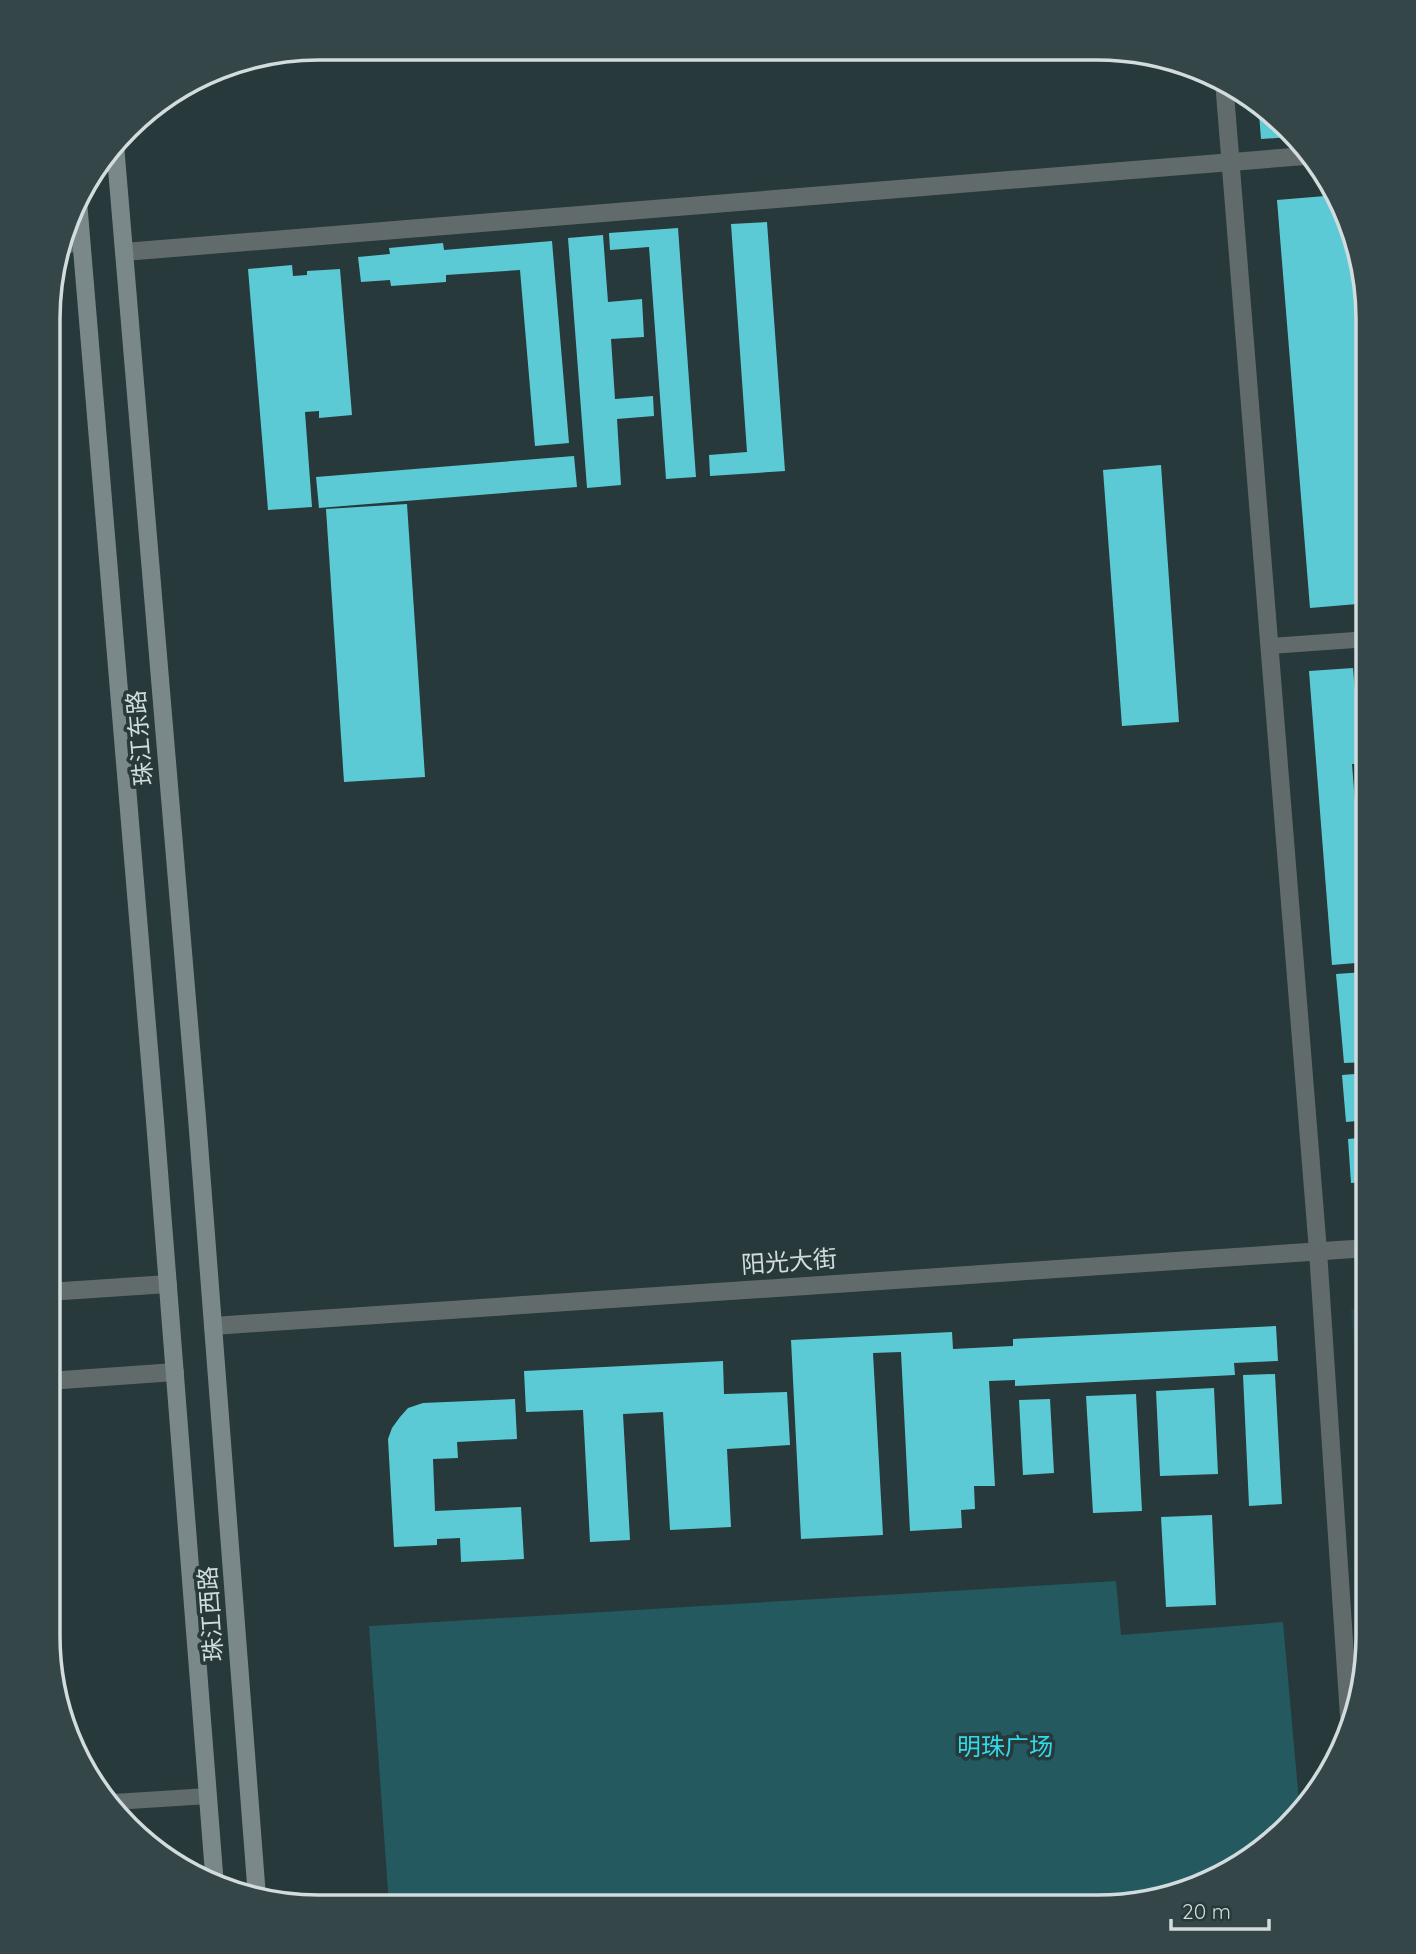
<svg xmlns="http://www.w3.org/2000/svg" width="1416" height="1954" font-family="Quicksand,'Noto Sans SC',sans-serif">
	<style>
		.built { fill: #284447 }
		.green { fill: #23595f }
		.building { fill: #5ccad5 }
		.lines { fill: none; stroke-linecap: round; stroke-linejoin: round }
		.service { stroke: #626b6c; stroke-width: 16 }
		.minor { stroke: #626b6c; stroke-width: 18 }
		.tertiary { stroke: #626b6c; stroke-width: 18 }
		.secondary { stroke: #7b888a; stroke-width: 18 }
		.labels { text-anchor: middle; stroke-width: 7; stroke-linejoin: round; paint-order: stroke }
		.street-label { font-size: 24px; fill: #d2dcde; stroke: #27393b }
		.park-label { font-size: 24px; fill: #31dbea; stroke: #27393b }
		.rim { fill: none; stroke: #d2dcde; stroke-width: 3.5 }
	</style>
	<rect width="100%" height="100%" fill="#27393b"/>
	<path class="built" d="M1368 1308V1535L1351 1309Z"/>
	<path class="green" d="M1116 1581 1121 1635 1283 1622 1300 1813 1276 1840 1217 1879 1098 1907 389 1905 369 1626Z"/>
	<g class="building">
		<path d="M1258 101 1262 103 1290 137 1261 139Z"/>
		<path d="M1337 195 1355 258 1366 404 1355 405 1369 603 1310 608 1277 200Z"/>
		<path d="M767 222 785 471 710 476 709 455 747 452 731 224Z"/>
		<path d="M678 228 696 477 666 479 649 247 610 250 609 233Z"/>
		<path d="M603 235 608 302 642 299 644 337 611 339 615 399 653 396 654 416 617 419 621 485 587 488 568 238Z"/>
		<path d="M552 241 569 443 535 446 520 270 446 275V282L391 286 390 280 361 282 358 257 390 254 389 248 443 243 444 250Z"/>
		<path d="M292 265 293 276 307 275V271L340 269 352 415 319 418V411L305 412 312 507 268 510 248 269Z"/>
		<path d="M574 456 577 487 319 508 316 477Z"/>
		<path d="M1161 465 1179 722 1122 726 1103 470Z"/>
		<path d="M407 504 425 777 344 782 326 509Z"/>
		<path d="M1353 668 1361 764H1352L1358 841 1369 840 1368 962 1332 965 1309 671Z"/>
		<path d="M1360 672H1369V759H1367Z"/>
		<path d="M1365 972 1368 1062 1344 1063 1336 974Z"/>
		<path d="M1368 1073V1120L1346 1122 1342 1075Z"/>
		<path d="M1368 1137V1182L1351 1183 1348 1139Z"/>
		<path d="M1276 1326 1278 1361 1234 1363 1235 1375 1015 1386V1380L989 1381 995 1486H974L975 1509 961 1510 962 1528 910 1531 901 1352 873 1353 883 1535 801 1539 791 1340 952 1332 953 1349 1013 1346V1339Z"/>
		<path d="M723 1361 724 1394 787 1392 790 1445 727 1449 731 1527 670 1530 663 1412 623 1414 630 1540 590 1542 583 1410 526 1412 524 1371Z"/>
		<path d="M1275 1374 1282 1504 1249 1506 1243 1375Z"/>
		<path d="M1214 1388 1218 1474 1160 1476 1156 1391Z"/>
		<path d="M1136 1394 1142 1511 1093 1513 1086 1396Z"/>
		<path d="M515 1399 517 1439 457 1442 458 1458 433 1459 435 1511 521 1507 524 1559 461 1562 460 1538 437 1539V1545L394 1547 388 1439 392 1428 400 1417 408 1408 423 1403Z"/>
		<path d="M1050 1399 1054 1473 1023 1475 1019 1400Z"/>
		<path d="M1212 1515 1216 1605 1166 1607 1161 1517Z"/>
	</g>
	<g class="lines">
		<g class="service">
			<path d="M1269 646 1369 639"/>
			<path d="M114 1802 208 1796"/>
		</g>
		<g class="minor">
			<path d="M63 244 81 243"/>
			<path d="M124 252 1305 156"/>
		</g>
		<g class="tertiary">
			<path d="M1224 81 1318 1251 1350 1731"/>
			<path d="M48 1292 168 1284"/>
			<path d="M213 1326 1368 1248"/>
			<path d="M48 1381 175 1372"/>
		</g>
		<g class="secondary">
			<path d="M115 145 197 1118 257 1897"/>
			<path d="M78 201 155 1121 215 1886"/>
		</g>
	</g>
	<g class="labels">
		<g class="street-label">
			<text transform="translate(140 738) rotate(-95)" y="8">珠江东路</text>
			<text transform="translate(789 1262) rotate(-4)" y="8">阳光大街</text>
			<text transform="translate(211 1614) rotate(-94)" y="8">珠江西路</text>
		</g>
		<g class="park-label">
			<text x="1005" y="1755">明珠广场</text>
		</g>
	</g>
	<path d="M0 0H1416V1954H0ZM319 60H1097A259 259 0 0 1 1356 319V1636A259 259 0 0 1 1097 1895H319A259 259 0 0 1 60 1636V319A259 259 0 0 1 319 60Z" fill="#354648" fill-rule="evenodd"/>
	<path class="rim" d="M319 60H1097A259 259 0 0 1 1356 319V1636A259 259 0 0 1 1097 1895H319A259 259 0 0 1 60 1636V319A259 259 0 0 1 319 60Z"/>
	<path d="M1171 1919v10h98v-10" fill="none" stroke="#d2dcde" stroke-width="3.5"/>
	<text x="1182" y="1919" font-size="21" fill="#d2dcde" stroke="#27393b" stroke-width="5" paint-order="stroke">20 m</text>
</svg>
